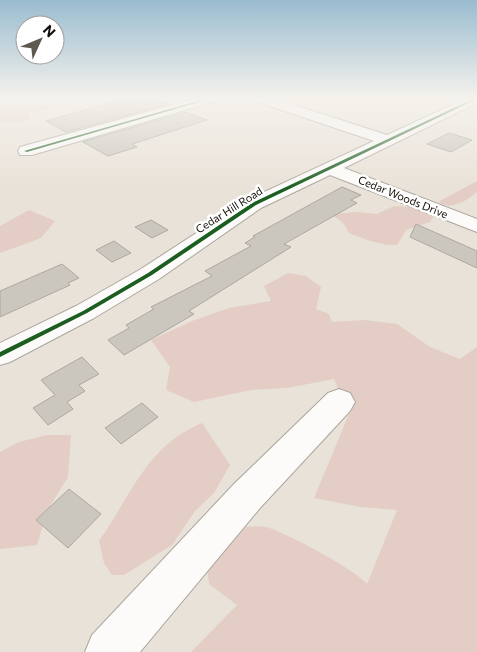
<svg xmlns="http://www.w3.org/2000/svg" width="477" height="652" font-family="Commissioner,sans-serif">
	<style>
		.green { fill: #e3cdc5 }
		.building { fill: #cbc7bf; stroke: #aca8a0 }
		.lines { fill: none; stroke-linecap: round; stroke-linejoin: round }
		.minor-casing { stroke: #aba69e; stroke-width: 2 }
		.minor { fill: #fcfbf9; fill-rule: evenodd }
		.cycleway-casing { stroke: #fff; stroke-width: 3 }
		.cycleway { fill: #1b5e20; fill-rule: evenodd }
		.labels { text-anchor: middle; stroke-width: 5; stroke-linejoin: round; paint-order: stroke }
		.far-street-label { font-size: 11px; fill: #130e08; stroke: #fff }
	</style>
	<rect width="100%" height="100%" fill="#e9e2d8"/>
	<g class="green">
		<path d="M15 98H119L122 105 100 101 29 112V119L21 122H0V100Z"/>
		<path d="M477 181V192C466 201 451 211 438 202Z"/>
		<path d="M394 206 411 207 435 214 430 222 406 230 397 245H387L370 241 349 233 344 224 332 214 357 212 377 214Z"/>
		<path d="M29 210 55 221 41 238 0 253V226Z"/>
		<path d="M288 273 306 276 321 287 316 309 329 314 332 322 364 320 397 324 430 347 460 359 477 347V652H191L237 605 209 584 207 568 227 529C239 528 255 525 266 527 283 531 358 571 367 584L397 510 360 507 314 498 349 414 334 379 287 388 251 390 194 402 166 390 170 367 151 340 192 321 229 308 271 301 264 286Z"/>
		<path d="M202 423 230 465 214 493 195 511 172 545 124 575H112L104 563 99 541C131 496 146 446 202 423Z"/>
		<path d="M47 435H71L68 477 47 511 37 545 0 549V452L19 442Z"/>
	</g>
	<g class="building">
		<path d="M129 98H153L168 104 66 132 46 121Z"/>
		<path d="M186 112 207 120 132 144 137 147 108 156 83 142Z"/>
		<path d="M449 133 472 140 451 152 427 144Z"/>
		<path d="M342 187 361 195 351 200 357 203 284 244 291 247 189 311 194 314 124 355 108 340 129 328 126 325 154 309 151 307 212 276 205 271 251 246 245 243 255 237 253 236Z"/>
		<path d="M151 220 168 230 152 238 135 227Z"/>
		<path d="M416 224 477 251V268L410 237Z"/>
		<path d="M114 241 131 253 112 262 96 250Z"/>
		<path d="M62 264 79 278 68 283 70 285 0 317V291Z"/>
		<path d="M82 357 99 374 79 385 85 391 67 402 73 409 48 425 33 408 55 395 41 380Z"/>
		<path d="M142 403 158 417 121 444 105 428Z"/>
		<path d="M69 489 101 514 68 548 36 520Z"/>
	</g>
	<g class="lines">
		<defs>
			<g id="minor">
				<path d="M197 98H218L216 101 32 155H20L18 151 20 147Z"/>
				<path d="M253 98H273L387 135 467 98H477V103L344 168 477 219V232L330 175 261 208 159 279 94 318 10 362 0 365V343L76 306 141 269 247 200 374 141 255 101Z"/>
				<path d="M339 389 350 393 355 402 350 411 260 508 140 652H85L92 635 234 484 328 393Z"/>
			</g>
		</defs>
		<use href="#minor" class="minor-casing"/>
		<use href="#minor" class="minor"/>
		<defs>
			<g id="cycleway">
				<path d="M208 98H213L27 152 24 151Z"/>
				<path d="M475 98H477V99L256 205 152 275 87 313 0 357V352L83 311 148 273 252 203Z"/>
			</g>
		</defs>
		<use href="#cycleway" class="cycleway-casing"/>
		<use href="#cycleway" class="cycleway"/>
	</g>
	<linearGradient id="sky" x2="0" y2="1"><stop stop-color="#9abccf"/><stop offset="0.52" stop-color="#f5f2ed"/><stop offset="1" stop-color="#f5f2ed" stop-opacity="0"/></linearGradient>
	<rect width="477" height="189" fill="url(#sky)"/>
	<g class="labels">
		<g class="far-street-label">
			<text transform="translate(403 197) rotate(22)" y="4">Cedar Woods Drive</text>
			<text transform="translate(229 210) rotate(-32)" y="4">Cedar Hill Road</text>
		</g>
	</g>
	<g transform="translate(40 40) rotate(46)"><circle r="24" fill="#ffffff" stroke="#a19f9c"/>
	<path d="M0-4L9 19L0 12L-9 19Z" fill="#5e5851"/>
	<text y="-8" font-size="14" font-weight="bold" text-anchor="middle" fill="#130e08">N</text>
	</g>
</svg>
